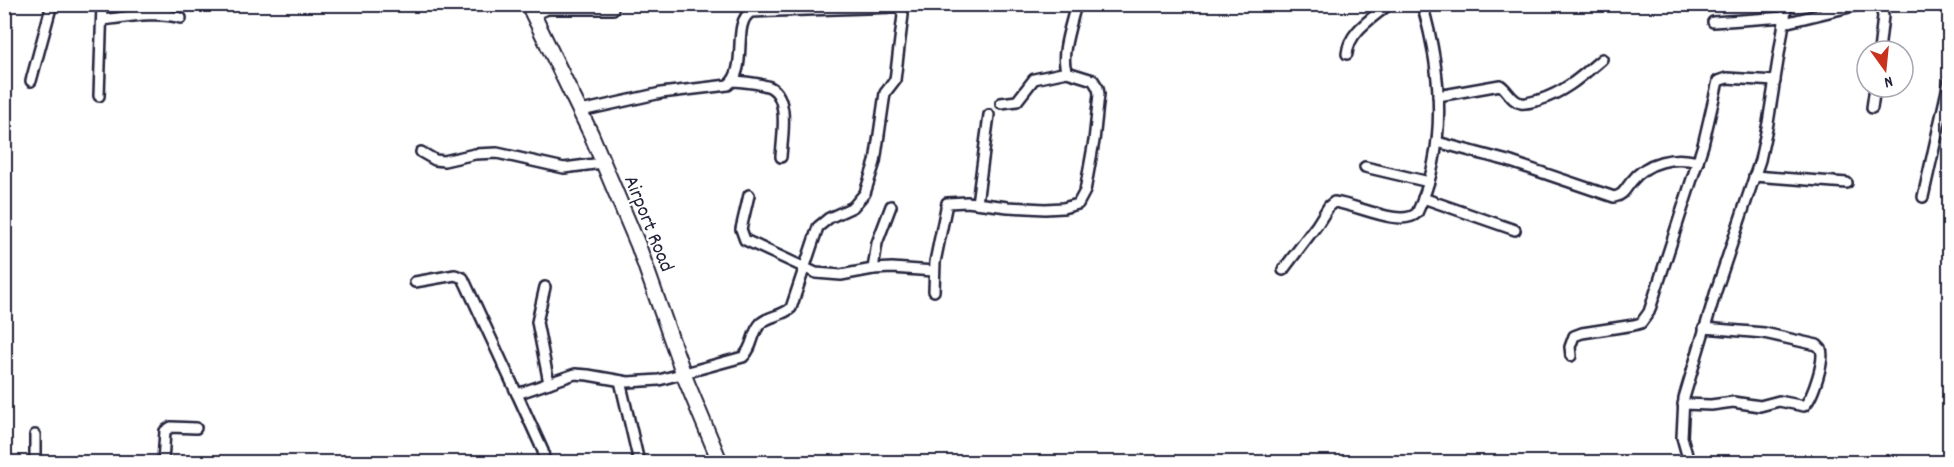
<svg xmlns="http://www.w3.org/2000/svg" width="1954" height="467" font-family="Dekko,sans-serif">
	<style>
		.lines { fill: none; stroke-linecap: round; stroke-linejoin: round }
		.street-casing { stroke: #22223b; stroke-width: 14 }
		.secondary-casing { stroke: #22223b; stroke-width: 18 }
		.street { stroke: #fff; stroke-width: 9 }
		.secondary { stroke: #fff; stroke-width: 14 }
		.labels { text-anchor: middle; stroke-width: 4.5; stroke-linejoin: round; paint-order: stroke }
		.street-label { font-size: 21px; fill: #22223b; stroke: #fff }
	</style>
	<rect width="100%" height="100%" fill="#fff"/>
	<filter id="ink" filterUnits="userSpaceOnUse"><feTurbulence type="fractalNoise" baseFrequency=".0167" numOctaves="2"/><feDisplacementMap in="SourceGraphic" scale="12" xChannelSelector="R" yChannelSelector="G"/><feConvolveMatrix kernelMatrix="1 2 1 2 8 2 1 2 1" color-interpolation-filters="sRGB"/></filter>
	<g filter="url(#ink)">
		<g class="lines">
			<defs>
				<g id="street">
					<path d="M4 13 5 12"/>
					<path d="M534 14 548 9H613"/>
					<path d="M102 20C128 17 156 11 181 18"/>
					<path d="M1713 22 1785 17"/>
					<path d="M1784 23 1862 4"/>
					<path d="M1879 51 1883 16 1880 4"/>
					<path d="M1347 54C1349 31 1372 19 1389 4"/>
					<path d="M31 81 52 4"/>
					<path d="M734 81C744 82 757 83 767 86 791 93 782 138 781 157"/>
					<path d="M99 96 102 4"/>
					<path d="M1438 96 1500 85C1508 90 1511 101 1521 103 1527 104 1534 101 1539 100 1565 92 1582 76 1602 59"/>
					<path d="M1001 103 1017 101 1034 79 1067 72"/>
					<path d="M1872 108 1875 87"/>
					<path d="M1437 142 1508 161 1614 197C1624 195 1625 189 1631 182 1647 161 1674 156 1698 162"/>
					<path d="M421 152 435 160 444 161 475 154 497 153 564 168 602 163"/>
					<path d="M1365 167 1429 182"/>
					<path d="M1754 176 1847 183"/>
					<path d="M749 195 741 229 745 240 816 273 841 275 873 269 892 268 934 271"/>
					<path d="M1923 197 1950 77"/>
					<path d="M1423 198 1515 230"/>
					<path d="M977 203 989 115"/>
					<path d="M873 269 877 243 891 206"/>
					<path d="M1283 270 1317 225 1329 206 1334 202C1355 204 1401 228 1417 213 1448 147 1442 73 1422 4"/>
					<path d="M415 282 455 275 463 278 517 394"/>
					<path d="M545 287 537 322 549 383"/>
					<path d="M934 291 935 262 947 203 967 202 1008 207 1045 209 1063 208 1078 204 1085 191 1094 141 1099 94 1098 88 1093 80 1067 72C1059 57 1072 22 1076 4"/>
					<path d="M1571 356 1570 347 1574 336 1582 333 1634 325 1641 323 1649 312 1703 145 1718 81 1727 78 1775 81"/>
					<path d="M620 381 639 462"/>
					<path d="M1683 404 1711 405 1733 402 1760 406 1779 401 1804 406C1813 398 1825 360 1821 349L1817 345 1764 333 1704 328"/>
					<path d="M35 462V435"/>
					<path d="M163 462 165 431 171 427 196 428"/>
					<path d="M541 462 544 459 543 451 517 394 575 374 588 375 628 382 659 380 743 357C754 347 751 333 761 323 769 316 782 316 791 308L818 227 829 218 853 207 865 193 875 162 885 93 895 80 903 15 901 10 896 7 751 12C731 23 749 70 728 85L661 93 581 111"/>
					<path d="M1689 462 1682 437 1684 398 1716 291 1760 160 1768 123 1787 4"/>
				</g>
				<path id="secondary" d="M528 4 591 134 638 245 685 378 720 462"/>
			</defs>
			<use href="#street" class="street-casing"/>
			<use href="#secondary" class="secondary-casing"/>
			<use href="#street" class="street"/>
			<use href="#secondary" class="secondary"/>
		</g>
	</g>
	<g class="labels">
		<g class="street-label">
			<text transform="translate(650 223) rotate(68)" y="7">Airport Road</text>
		</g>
	</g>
	<rect width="1954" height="467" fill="none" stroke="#fff" stroke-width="24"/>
	<rect x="12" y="12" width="1930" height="443" fill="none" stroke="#22223b" stroke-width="2" filter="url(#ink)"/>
	<g transform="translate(1885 69) rotate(165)"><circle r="28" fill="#ffffff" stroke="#a7a7b1" stroke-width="1.5"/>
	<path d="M0-4.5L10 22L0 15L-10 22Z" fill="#c8321e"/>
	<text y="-9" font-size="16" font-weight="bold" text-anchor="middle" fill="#22223b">N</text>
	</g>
</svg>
